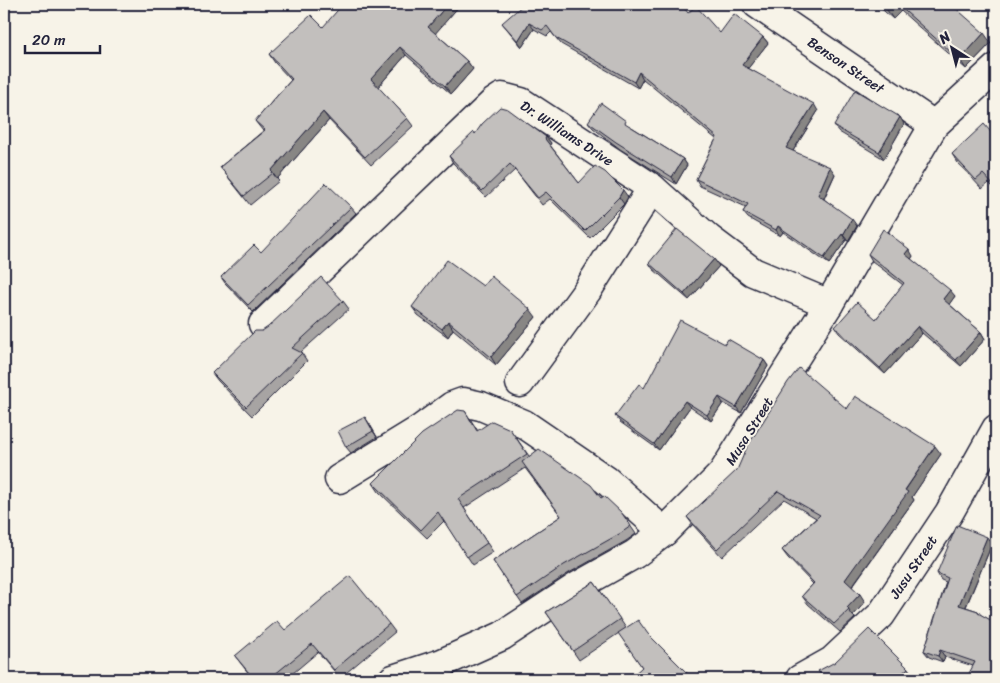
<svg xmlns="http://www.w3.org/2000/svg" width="1000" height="683" font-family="Sriracha,sans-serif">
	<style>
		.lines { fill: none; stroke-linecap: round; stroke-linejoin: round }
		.minor-casing { stroke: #22223b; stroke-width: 31 }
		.minor { stroke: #f7f3e8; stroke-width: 28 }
		.wall { fill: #a7a4a3; stroke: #22223b }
		.shaded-wall { fill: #888684; stroke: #22223b }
		.building { fill: #c2bfbd; stroke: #22223b }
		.labels { text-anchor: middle; stroke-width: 4; stroke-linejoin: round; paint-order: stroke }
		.street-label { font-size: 14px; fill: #22223b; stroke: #f7f3e8 }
	</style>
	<rect width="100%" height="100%" fill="#f7f3e8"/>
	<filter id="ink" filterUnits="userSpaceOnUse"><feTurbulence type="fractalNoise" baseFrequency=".02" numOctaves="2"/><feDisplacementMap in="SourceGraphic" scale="10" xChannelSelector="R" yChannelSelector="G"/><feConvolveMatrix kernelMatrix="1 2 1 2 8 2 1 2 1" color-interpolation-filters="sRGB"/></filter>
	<g filter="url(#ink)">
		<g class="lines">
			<defs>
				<g id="minor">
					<path d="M757 4 934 125"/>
					<path d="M263 324 493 103 502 97 521 102 652 188 709 239 753 272 829 304"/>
					<path d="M520 383 587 291 652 188"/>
					<path d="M339 479 419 430 452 406 463 402 481 406 524 424 606 480 664 532"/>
					<path d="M393 679 442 663 502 636 578 586 635 554 664 532 722 474 829 304 934 125 996 68"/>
					<path d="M800 679 832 661 881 615 949 513 996 429"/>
				</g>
			</defs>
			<use href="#minor" class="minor-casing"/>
			<use href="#minor" class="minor"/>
		</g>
		<g class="wall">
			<path d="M461 4 435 33 467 61 473 69 451 94 406 55 378 87 407 118 413 126 371 165 329 120 277 179 279 181 250 205 220 167 263 131 255 121 291 80 275 63 269 54 323 27Z"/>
			<path d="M876 4H951L991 43 966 69 901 11 893 19Z"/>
			<path d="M633 8 688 13 720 33 763 37 768 43 748 68 818 111 793 151 835 174 824 199 857 226 848 241 846 240 829 264 783 232 780 236 748 218 743 212 746 207 700 186 696 179 716 139 643 79 638 88 561 44 551 32 547 36 534 29 522 47 502 23Z"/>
			<path d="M900 117 904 124 884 159 839 132 834 126Z"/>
			<path d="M588 122 630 126 683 159 687 165 676 184 620 149 593 128Z"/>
			<path d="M475 134 546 137 551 143 550 145 579 183 628 197 624 204 590 238 550 199 542 205 515 170 486 197 453 163 449 156Z"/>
			<path d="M996 138V190L989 183 982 189 958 163 952 154Z"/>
			<path d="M351 207 356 213 253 312 225 283 221 277 261 252Z"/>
			<path d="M868 254 913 256 911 259 955 296 949 304 981 332 985 339 961 366 922 333 885 374 839 333 835 327 876 319 903 285 872 261Z"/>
			<path d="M714 259 719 266 689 300 653 269 649 263Z"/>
			<path d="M483 286 536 317 496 365 453 329 448 337 418 315 412 307Z"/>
			<path d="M343 301 349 309 301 352 307 361 252 416 218 381 212 373Z"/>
			<path d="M725 344 764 360 768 366 741 413 723 403 711 421 690 407 659 450 620 422 615 416 644 388Z"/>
			<path d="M847 409 941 454 912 497 914 500 852 587 865 602 853 616 855 618 840 632 808 604 802 596 813 584 788 558 782 550 816 518 784 499 722 557 693 525 687 517Z"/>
			<path d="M465 411 478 431 510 429 529 456 601 498 621 512 636 534 626 541 569 573 522 604 493 561 561 516 525 468 464 508 493 552 473 565 444 521 427 538 379 492 373 483Z"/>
			<path d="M369 423 377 437 351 453 346 447Z"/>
			<path d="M992 544 966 607 978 611 981 615 996 623 973 666 945 657 943 662 929 657 924 651 946 582 941 580 937 573Z"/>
			<path d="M594 582 626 628 642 667 619 633 579 660 546 612Z"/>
			<path d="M389 624 395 632 340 678 318 652 286 679H253L235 656 285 630Z"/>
			<path d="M908 668 915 679H824L818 671Z"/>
		</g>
		<g class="shaded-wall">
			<path d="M448 4H461L434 35 428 27Z"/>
			<path d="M892 4H896L901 11 893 19 887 10Z"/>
			<path d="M529 23 534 29 522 47 518 41Z"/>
			<path d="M984 33 991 43 966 69 960 60Z"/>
			<path d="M763 37 768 43 746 71 742 65Z"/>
			<path d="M400 47 406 55 377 88 371 79Z"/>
			<path d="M467 61 473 69 451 94 445 86Z"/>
			<path d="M639 72 643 79 638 88 634 82Z"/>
			<path d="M814 104 818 111 791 154 786 148Z"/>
			<path d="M323 112 329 120 277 179 271 171Z"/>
			<path d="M900 117 904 124 884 159 879 152Z"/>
			<path d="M546 137 551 143 549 146 545 139Z"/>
			<path d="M683 159 687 165 676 184 672 177Z"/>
			<path d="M830 167 835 174 822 202 818 195Z"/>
			<path d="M623 190 628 197 624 204 619 197Z"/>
			<path d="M852 219 857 226 848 241 843 235Z"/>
			<path d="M778 226 783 232 780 236 776 230Z"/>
			<path d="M842 234 846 240 829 264 824 258Z"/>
			<path d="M909 249 913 256 910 261 905 254Z"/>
			<path d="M714 259 719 266 689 300 684 294Z"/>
			<path d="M950 290 955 296 948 306 943 299Z"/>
			<path d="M530 309 536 317 496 365 491 357Z"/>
			<path d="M448 321 453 329 448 337 442 329Z"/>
			<path d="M918 326 922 333 885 374 880 368Z"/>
			<path d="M981 332 985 339 961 366 956 360Z"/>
			<path d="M764 360 768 366 741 413 736 407Z"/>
			<path d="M719 397 723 403 711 421 707 415Z"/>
			<path d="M685 401 690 407 659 450 654 444Z"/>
			<path d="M365 417 369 423 377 437 373 431Z"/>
			<path d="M935 446 941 454 912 497 914 500 850 589 845 580Z"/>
			<path d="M987 537 992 544 964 611 959 605Z"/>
			<path d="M860 594 865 602 853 616 847 608Z"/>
			<path d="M940 650 945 657 943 662 938 656Z"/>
		</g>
		<g class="building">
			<path d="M343 4H448L428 27 467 61 445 86 400 47 371 79 407 118 365 157 323 112 271 171 273 173 244 196 220 167 265 130 255 121 292 79 269 54 311 15 323 27Z"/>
			<path d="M524 4H629L633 8 637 4H681L688 13 696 6 720 33 734 14 763 37 742 65 814 104 786 148 830 167 818 195 852 219 843 235 842 234 824 258 778 226 776 230 743 212 748 204 696 179 717 137 639 72 634 82 556 38 547 26 542 30 529 23 518 41 502 23Z"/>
			<path d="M880 4H892L887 10Z"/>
			<path d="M897 4H951L984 33 960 60Z"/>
			<path d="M855 90 900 117 879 152 834 126Z"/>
			<path d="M601 103 626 121 625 123 683 159 672 177 616 142 588 122Z"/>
			<path d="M500 107 508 109 546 137 545 139 579 183 595 166 605 172 623 190 619 197 585 231 546 192 538 198 510 164 482 191 449 156 474 132 475 134 482 124Z"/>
			<path d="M984 124 996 138V188L983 174 976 180 952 154Z"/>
			<path d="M326 183 351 207 248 305 221 277 254 245 261 252Z"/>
			<path d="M677 229 714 259 684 294 649 263Z"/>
			<path d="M883 229 909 249 905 254 950 290 943 299 981 332 956 360 918 326 880 368 835 327 857 302 876 319 904 283 868 254Z"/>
			<path d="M447 260 483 286 491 276 530 309 491 357 448 321 442 329 412 307Z"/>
			<path d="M321 277 343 301 292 348 302 353 246 407 212 373 255 331H262L268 327Z"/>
			<path d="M680 320 725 344 728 339 764 360 736 407 719 397 707 415 685 401 654 444 615 416 639 384 644 388Z"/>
			<path d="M799 368 847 409 855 396 935 446 905 490 908 492 845 580 860 594 847 608 849 610 834 624 802 596 814 583 782 550 820 515 778 491 717 549 687 517 737 470 747 447 788 382Z"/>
			<path d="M458 410 465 411 477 431 492 421 510 429 527 454 458 499 487 543 467 557 438 512 421 530 373 483 422 434Z"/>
			<path d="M365 417 373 431 346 447 338 431Z"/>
			<path d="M539 449 591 485 601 498 604 496 621 512 631 526 621 533 564 565 517 597 493 561 561 516 522 462Z"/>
			<path d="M957 525 987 537 959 605 978 611V613L996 623V679H966L975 662 940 650 938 656 924 651 948 578 937 573Z"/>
			<path d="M350 576 389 624 334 670 312 644 269 679H254L235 656 277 621 285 630Z"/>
			<path d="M594 582 620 619 573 651 546 612Z"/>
			<path d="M638 620 648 634 693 679H629L642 667 618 633Z"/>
			<path d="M869 629 908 668 896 679H826L818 671 835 662Z"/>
		</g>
	</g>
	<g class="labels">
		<g class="street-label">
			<text transform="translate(846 65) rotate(34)" y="5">Benson Street</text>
			<text transform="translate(567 133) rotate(33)" y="5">Dr. Williams Drive</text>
			<text transform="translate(749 431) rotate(-58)" y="5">Musa Street</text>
			<text transform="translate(913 567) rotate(-56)" y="5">Jusu Street</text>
		</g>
	</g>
	<rect width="1000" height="683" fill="none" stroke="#f7f3e8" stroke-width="20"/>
	<rect x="10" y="10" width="980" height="663" fill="none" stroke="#22223b" stroke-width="2" filter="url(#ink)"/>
	<g transform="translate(952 48) rotate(324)" stroke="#f7f3e8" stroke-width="4" paint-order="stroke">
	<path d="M0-4L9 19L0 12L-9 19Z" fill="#22223b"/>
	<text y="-8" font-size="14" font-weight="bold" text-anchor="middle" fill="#22223b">N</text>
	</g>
	<path d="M25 45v8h75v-8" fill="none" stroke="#22223b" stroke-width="2.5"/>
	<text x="32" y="45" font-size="15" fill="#22223b" stroke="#f7f3e8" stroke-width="4" paint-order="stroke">20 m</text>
</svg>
